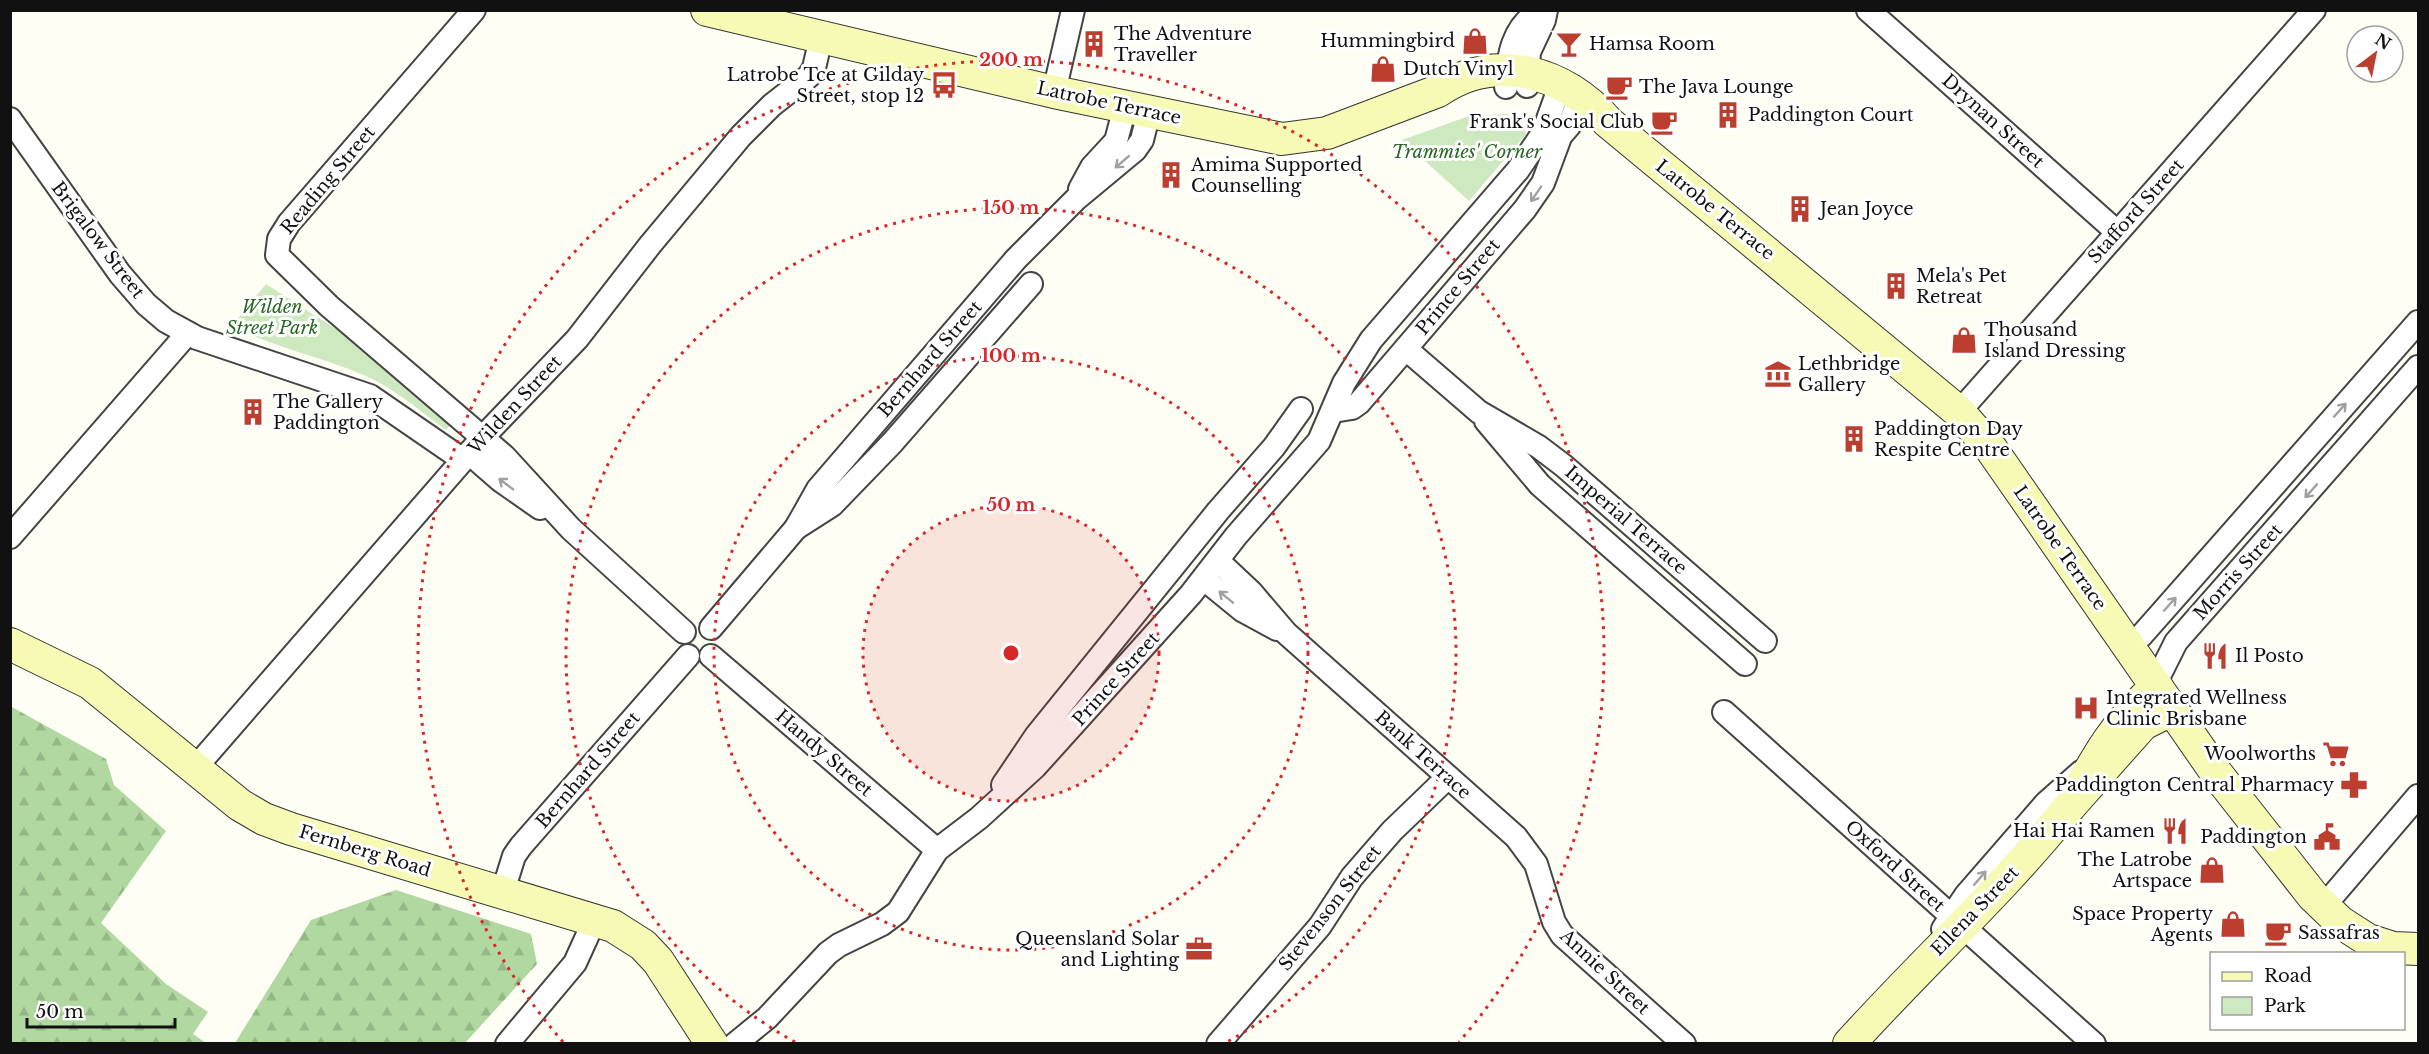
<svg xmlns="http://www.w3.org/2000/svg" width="2429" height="1054" font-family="'Libre Baskerville',serif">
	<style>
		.green { fill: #cee8c0 }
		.forest { fill: url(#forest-firs) }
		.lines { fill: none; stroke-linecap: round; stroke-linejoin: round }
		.street-casing { stroke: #444; stroke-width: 26 }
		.secondary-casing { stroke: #333; stroke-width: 34 }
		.street { stroke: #fff; stroke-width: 22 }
		.secondary { stroke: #f7fab4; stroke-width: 32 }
		.oneway { stroke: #a0a0a0 }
		.ring { fill: none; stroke: #d62828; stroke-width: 3; stroke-dasharray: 3 6 }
		.labels { text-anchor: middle; stroke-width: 6; stroke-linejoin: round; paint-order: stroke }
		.poi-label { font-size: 18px; fill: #111; stroke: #fff; text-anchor: start }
		.street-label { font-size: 18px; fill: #111; stroke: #fff }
		.park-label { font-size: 18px; font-style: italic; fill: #276623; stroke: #fff }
		.centre { fill: #d62828; stroke: #fff; stroke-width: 3 }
		.ring-label { font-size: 18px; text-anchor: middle; font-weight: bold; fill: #d62828; stroke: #fff; stroke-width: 6; stroke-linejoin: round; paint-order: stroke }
	</style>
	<defs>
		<pattern id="forest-firs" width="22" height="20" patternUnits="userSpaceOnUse" patternTransform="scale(1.5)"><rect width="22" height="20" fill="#b0d8a0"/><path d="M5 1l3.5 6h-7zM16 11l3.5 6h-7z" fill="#96b889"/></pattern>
	</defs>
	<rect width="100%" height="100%" fill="#fefef5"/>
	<g class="green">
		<path d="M1506 114 1521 120 1526 134 1469 201 1402 140 1469 116Z"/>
		<path d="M266 284 342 333 453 422 446 430C420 411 395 389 366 376 322 357 275 348 232 326Z"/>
	</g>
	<g class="forest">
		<path d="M10 706 106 759 114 785 166 831 101 923 166 984 208 1012 193 1034 206 1043H11Z"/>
		<path d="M396 890 531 934 537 964 465 1043H235L311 920Z"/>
	</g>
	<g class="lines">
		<defs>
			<g id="street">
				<path d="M474 10 289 223 279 239 277 255 329 306 504 456 571 529 684 632"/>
				<path d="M1868 10 2117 232"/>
				<path d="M1527 86 1529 52 1544 20 1546 10"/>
				<path d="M1506 87C1508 57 1512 25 1542 10"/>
				<path d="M1054 92 1073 10"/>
				<path d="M10 119 120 274 146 304 166 321 197 338 370 396 463 460"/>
				<path d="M1549 149 1569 126 1580 96"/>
				<path d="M1080 189 1092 167 1116 141 1125 107"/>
				<path d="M1406 349 1479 412 1539 447 1564 466 1765 641"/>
				<path d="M1333 411 1352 408 1359 403 1525 209 1543 183 1559 140"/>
				<path d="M1959 412 2314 10"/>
				<path d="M1486 421 1540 485 1745 664"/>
				<path d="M469 453 500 480 540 508"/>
				<path d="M796 528 832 505 892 443 1031 284"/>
				<path d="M10 537 187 334"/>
				<path d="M1218 561 1251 592 1286 633 1516 837 1536 864 1554 922 1562 935 1684 1044"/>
				<path d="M1204 579 1242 610 1277 629"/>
				<path d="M711 628 796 528 818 489 1016 259 1076 199 1135 150 1142 140 1149 112"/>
				<path d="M2128 645 2141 636 2156 619 2418 322"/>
				<path d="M711 656 937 850"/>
				<path d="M2155 684 2176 642 2418 367"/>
				<path d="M1724 712 2094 1044"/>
				<path d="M196 767 483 437 577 339 650 245 741 136 772 105 809 76 814 68 821 38"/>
				<path d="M1003 785 1036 736 1218 511 1274 447 1301 409"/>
				<path d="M503 891 514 856 521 846 688 656"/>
				<path d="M2323 907 2418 796"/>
				<path d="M1943 929 1966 895 2046 803 2081 772"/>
				<path d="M507 1044 575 963 595 919"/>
				<path d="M735 1044 767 1018 828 953 839 945 882 924 898 912 937 850 979 818 1035 767 1191 594 1236 536 1319 441 1344 383 1371 340 1518 170 1543 133 1556 97 1564 85"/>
				<path d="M1218 1044 1320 926 1352 877 1392 831 1448 777"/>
			</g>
			<g id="secondary">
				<path d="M707 10 1054 92 1282 139 1327 133 1438 91C1496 51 1565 72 1608 122L1959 412 1992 450 2217 774 2313 896 2340 922 2368 940 2393 948 2418 949"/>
				<path d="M10 644 90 683 240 805 264 819 291 829 613 926 643 945 658 961 712 1044"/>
				<path d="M2157 687C2117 719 2094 762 2070 806L2143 724 2173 709"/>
				<path d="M1849 1044C1922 963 2002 891 2070 806"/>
			</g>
		</defs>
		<use href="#street" class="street-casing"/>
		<use href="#secondary" class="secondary-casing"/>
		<use href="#street" class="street"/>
		<use href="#secondary" class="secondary"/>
	</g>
	<defs><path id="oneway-shaft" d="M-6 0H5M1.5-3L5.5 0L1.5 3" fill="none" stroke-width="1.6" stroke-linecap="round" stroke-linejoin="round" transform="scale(1.5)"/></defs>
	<g class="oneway">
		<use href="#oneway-shaft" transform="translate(1122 162) rotate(139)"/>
		<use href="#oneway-shaft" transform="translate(1536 194) rotate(125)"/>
		<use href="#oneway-shaft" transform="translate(2340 410) rotate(-48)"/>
		<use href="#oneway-shaft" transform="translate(506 484) rotate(-143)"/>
		<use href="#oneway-shaft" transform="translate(2311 491) rotate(132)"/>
		<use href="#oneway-shaft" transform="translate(1226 597) rotate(-141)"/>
		<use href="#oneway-shaft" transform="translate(2170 604) rotate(-48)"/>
		<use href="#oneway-shaft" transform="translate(1980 878) rotate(-49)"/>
	</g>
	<circle cx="1011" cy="653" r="148" fill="#d62828" fill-opacity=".12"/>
	<g class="ring">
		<circle cx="1011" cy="653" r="148"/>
		<circle cx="1011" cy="653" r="297"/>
		<path d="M795 1042A445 445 0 1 1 1227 1042"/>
		<path d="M563 1042A593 593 0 1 1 1459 1042"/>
	</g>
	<defs>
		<symbol id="shop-bare" viewBox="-9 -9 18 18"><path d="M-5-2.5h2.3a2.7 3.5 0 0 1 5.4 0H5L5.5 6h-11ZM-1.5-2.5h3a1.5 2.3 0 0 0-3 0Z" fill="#bb3e2f" stroke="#fff" stroke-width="2.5" paint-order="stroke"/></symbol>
		<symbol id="building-bare" viewBox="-9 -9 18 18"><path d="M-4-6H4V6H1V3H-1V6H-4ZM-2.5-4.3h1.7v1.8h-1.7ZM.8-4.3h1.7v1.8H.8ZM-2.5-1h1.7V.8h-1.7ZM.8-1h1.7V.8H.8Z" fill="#bb3e2f" stroke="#fff" stroke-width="2.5" paint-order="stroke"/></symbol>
		<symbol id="bar-bare" viewBox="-9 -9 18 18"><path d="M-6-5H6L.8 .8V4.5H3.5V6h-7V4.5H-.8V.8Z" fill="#bb3e2f" stroke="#fff" stroke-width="2.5" paint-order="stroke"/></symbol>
		<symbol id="bus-bare" viewBox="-9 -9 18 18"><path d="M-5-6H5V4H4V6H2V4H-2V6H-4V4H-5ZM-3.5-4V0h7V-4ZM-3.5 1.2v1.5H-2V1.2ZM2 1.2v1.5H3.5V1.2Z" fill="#bb3e2f" stroke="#fff" stroke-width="2.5" paint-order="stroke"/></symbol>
		<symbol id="cafe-bare" viewBox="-9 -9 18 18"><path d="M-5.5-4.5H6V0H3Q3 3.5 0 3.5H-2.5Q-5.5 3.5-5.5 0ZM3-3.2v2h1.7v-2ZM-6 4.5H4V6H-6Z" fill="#bb3e2f" stroke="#fff" stroke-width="2.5" paint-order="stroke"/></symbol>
		<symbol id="museum-bare" viewBox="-9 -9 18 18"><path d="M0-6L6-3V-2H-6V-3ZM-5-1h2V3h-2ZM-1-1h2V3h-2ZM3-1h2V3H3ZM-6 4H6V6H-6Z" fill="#bb3e2f" stroke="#fff" stroke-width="2.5" paint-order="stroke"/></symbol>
		<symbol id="restaurant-bare" viewBox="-9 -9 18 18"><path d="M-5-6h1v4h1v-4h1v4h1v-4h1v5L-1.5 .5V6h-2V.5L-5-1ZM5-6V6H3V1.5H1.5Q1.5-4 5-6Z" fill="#bb3e2f" stroke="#fff" stroke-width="2.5" paint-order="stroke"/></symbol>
		<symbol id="hospital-bare" viewBox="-9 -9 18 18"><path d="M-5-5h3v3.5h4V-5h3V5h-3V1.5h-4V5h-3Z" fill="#bb3e2f" stroke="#fff" stroke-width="2.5" paint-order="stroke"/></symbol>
		<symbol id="supermarket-bare" viewBox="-9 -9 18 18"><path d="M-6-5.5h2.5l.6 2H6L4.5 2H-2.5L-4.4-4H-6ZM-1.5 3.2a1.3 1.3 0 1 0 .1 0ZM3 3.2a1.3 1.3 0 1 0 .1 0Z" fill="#bb3e2f" stroke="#fff" stroke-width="2.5" paint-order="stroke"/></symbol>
		<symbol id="pharmacy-bare" viewBox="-9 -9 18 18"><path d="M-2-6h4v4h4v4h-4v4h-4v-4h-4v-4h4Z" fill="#bb3e2f" stroke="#fff" stroke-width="2.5" paint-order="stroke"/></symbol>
		<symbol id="civic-bare" viewBox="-9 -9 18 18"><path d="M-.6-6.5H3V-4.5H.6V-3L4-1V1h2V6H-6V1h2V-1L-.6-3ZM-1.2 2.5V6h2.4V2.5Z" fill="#bb3e2f" stroke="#fff" stroke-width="2.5" paint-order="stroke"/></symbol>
		<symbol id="office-bare" viewBox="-9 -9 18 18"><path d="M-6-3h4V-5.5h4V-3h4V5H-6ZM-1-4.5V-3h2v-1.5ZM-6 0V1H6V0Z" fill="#bb3e2f" stroke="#fff" stroke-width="2.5" paint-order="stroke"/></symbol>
	</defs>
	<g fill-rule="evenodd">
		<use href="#shop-bare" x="1456" y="22" width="38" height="38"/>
		<use href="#building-bare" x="1075" y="25" width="38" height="38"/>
		<use href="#bar-bare" x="1550" y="25" width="38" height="38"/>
		<use href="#shop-bare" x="1364" y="50" width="38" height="38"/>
		<use href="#bus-bare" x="925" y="66" width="38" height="38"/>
		<use href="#cafe-bare" x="1600" y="68" width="38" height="38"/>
		<use href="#building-bare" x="1709" y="96" width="38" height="38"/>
		<use href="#cafe-bare" x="1645" y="103" width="38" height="38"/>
		<use href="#building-bare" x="1152" y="156" width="38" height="38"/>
		<use href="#building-bare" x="1781" y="190" width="38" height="38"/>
		<use href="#building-bare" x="1877" y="267" width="38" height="38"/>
		<use href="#shop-bare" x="1945" y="321" width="38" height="38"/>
		<use href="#museum-bare" x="1759" y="355" width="38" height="38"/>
		<use href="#building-bare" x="234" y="393" width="38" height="38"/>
		<use href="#building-bare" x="1835" y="420" width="38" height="38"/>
		<use href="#restaurant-bare" x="2196" y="637" width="38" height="38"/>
		<use href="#hospital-bare" x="2067" y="689" width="38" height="38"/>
		<use href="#supermarket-bare" x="2317" y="735" width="38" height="38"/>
		<use href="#pharmacy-bare" x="2335" y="766" width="38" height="38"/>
		<use href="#restaurant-bare" x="2156" y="812" width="38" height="38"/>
		<use href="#civic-bare" x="2308" y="818" width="38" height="38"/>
		<use href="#shop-bare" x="2193" y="851" width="38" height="38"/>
		<use href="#shop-bare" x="2214" y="905" width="38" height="38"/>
		<use href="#cafe-bare" x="2259" y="914" width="38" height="38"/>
		<use href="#office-bare" x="1180" y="930" width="38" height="38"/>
	</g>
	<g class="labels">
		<g class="poi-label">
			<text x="1114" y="40">The Adventure<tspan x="1114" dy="21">Traveller</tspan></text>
			<text x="1455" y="47" text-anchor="end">Hummingbird</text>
			<text x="1589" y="50">Hamsa Room</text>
			<text x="1403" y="75">Dutch Vinyl</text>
			<text x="924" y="81" text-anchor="end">Latrobe Tce at Gilday<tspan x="924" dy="21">Street, stop 12</tspan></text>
			<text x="1639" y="93">The Java Lounge</text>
			<text x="1748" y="121">Paddington Court</text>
			<text x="1644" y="128" text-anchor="end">Frank's Social Club</text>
			<text x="1191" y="171">Amima Supported<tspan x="1191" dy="21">Counselling</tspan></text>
			<text x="1820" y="215">Jean Joyce</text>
			<text x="1916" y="282">Mela's Pet<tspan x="1916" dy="21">Retreat</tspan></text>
			<text x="1984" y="336">Thousand<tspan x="1984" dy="21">Island Dressing</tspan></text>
			<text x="1798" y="370">Lethbridge<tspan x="1798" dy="21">Gallery</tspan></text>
			<text x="273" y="408">The Gallery<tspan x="273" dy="21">Paddington</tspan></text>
			<text x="1874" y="435">Paddington Day<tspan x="1874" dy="21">Respite Centre</tspan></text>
			<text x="2235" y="662">Il Posto</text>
			<text x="2106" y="704">Integrated Wellness<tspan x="2106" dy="21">Clinic Brisbane</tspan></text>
			<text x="2316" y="760" text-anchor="end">Woolworths</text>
			<text x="2334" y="791" text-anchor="end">Paddington Central Pharmacy</text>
			<text x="2155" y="837" text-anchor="end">Hai Hai Ramen</text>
			<text x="2307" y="843" text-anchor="end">Paddington</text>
			<text x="2192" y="866" text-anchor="end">The Latrobe<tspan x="2192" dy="21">Artspace</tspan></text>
			<text x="2213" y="920" text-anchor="end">Space Property<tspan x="2213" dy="21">Agents</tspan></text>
			<text x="2298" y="939">Sassafras</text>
			<text x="1179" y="945" text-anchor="end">Queensland Solar<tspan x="1179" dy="21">and Lighting</tspan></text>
		</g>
		<g class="street-label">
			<text transform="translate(1109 103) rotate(12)" y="6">Latrobe Terrace</text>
			<text transform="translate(1993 121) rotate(42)" y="6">Drynan Street</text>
			<text transform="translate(328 180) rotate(-50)" y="6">Reading Street</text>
			<text transform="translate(1715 210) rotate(39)" y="6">Latrobe Terrace</text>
			<text transform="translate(2136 211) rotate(-48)" y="6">Stafford Street</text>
			<text transform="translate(98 240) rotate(53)" y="6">Brigalow Street</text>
			<text transform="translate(1458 287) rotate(-50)" y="6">Prince Street</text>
			<text transform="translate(930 359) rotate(-49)" y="6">Bernhard Street</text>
			<text transform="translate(515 405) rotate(-47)" y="6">Wilden Street</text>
			<text transform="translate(1626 520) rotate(41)" y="6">Imperial Terrace</text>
			<text transform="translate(2060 548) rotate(55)" y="6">Latrobe Terrace</text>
			<text transform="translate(2238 572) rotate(-48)" y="6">Morris Street</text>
			<text transform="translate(1116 679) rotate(-48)" y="6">Prince Street</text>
			<text transform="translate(824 753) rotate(41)" y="6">Handy Street</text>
			<text transform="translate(1423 755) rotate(42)" y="6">Bank Terrace</text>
			<text transform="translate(588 770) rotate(-49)" y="6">Bernhard Street</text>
			<text transform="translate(365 851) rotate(17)" y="6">Fernberg Road</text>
			<text transform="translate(1895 866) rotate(42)" y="6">Oxford Street</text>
			<text transform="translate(1330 908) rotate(-52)" y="6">Stevenson Street</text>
			<text transform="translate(1975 911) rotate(-46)" y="6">Ellena Street</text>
			<text transform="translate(1605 972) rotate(43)" y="6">Annie Street</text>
		</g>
		<g class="park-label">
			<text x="1467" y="158">Trammies' Corner</text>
			<text x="272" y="313">Wilden<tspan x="272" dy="21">Street Park</tspan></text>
		</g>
	</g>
	<circle cx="1011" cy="653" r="9" class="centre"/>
	<g class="ring-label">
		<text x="1011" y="66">200 m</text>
		<text x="1011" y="214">150 m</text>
		<text x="1011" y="362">100 m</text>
		<text x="1011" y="511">50 m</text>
	</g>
	<rect width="2429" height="1054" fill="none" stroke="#111111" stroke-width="24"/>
	<rect x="2210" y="952" width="195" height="78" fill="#ffffff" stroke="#a0a0a0" stroke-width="1.5"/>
	<rect x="2222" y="972" width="30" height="9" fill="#f7fab4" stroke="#a0a0a0" stroke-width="1.5"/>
	<text x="2264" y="982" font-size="18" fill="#111111">Road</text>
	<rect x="2222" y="997" width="30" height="18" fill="#cee8c0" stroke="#a0a0a0" stroke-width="1.5"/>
	<text x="2264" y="1012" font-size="18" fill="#111111">Park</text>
	<g transform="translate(2375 54) rotate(32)"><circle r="28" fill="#ffffff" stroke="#a0a0a0" stroke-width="1.5"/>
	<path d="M0-4.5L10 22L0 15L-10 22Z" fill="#bb3e2f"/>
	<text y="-9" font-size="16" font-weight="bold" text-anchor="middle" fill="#111111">N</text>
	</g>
	<path d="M27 1018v9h148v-9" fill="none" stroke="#111111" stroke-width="3"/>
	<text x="36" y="1018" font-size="18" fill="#111111" stroke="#ffffff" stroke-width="4.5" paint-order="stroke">50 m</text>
</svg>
